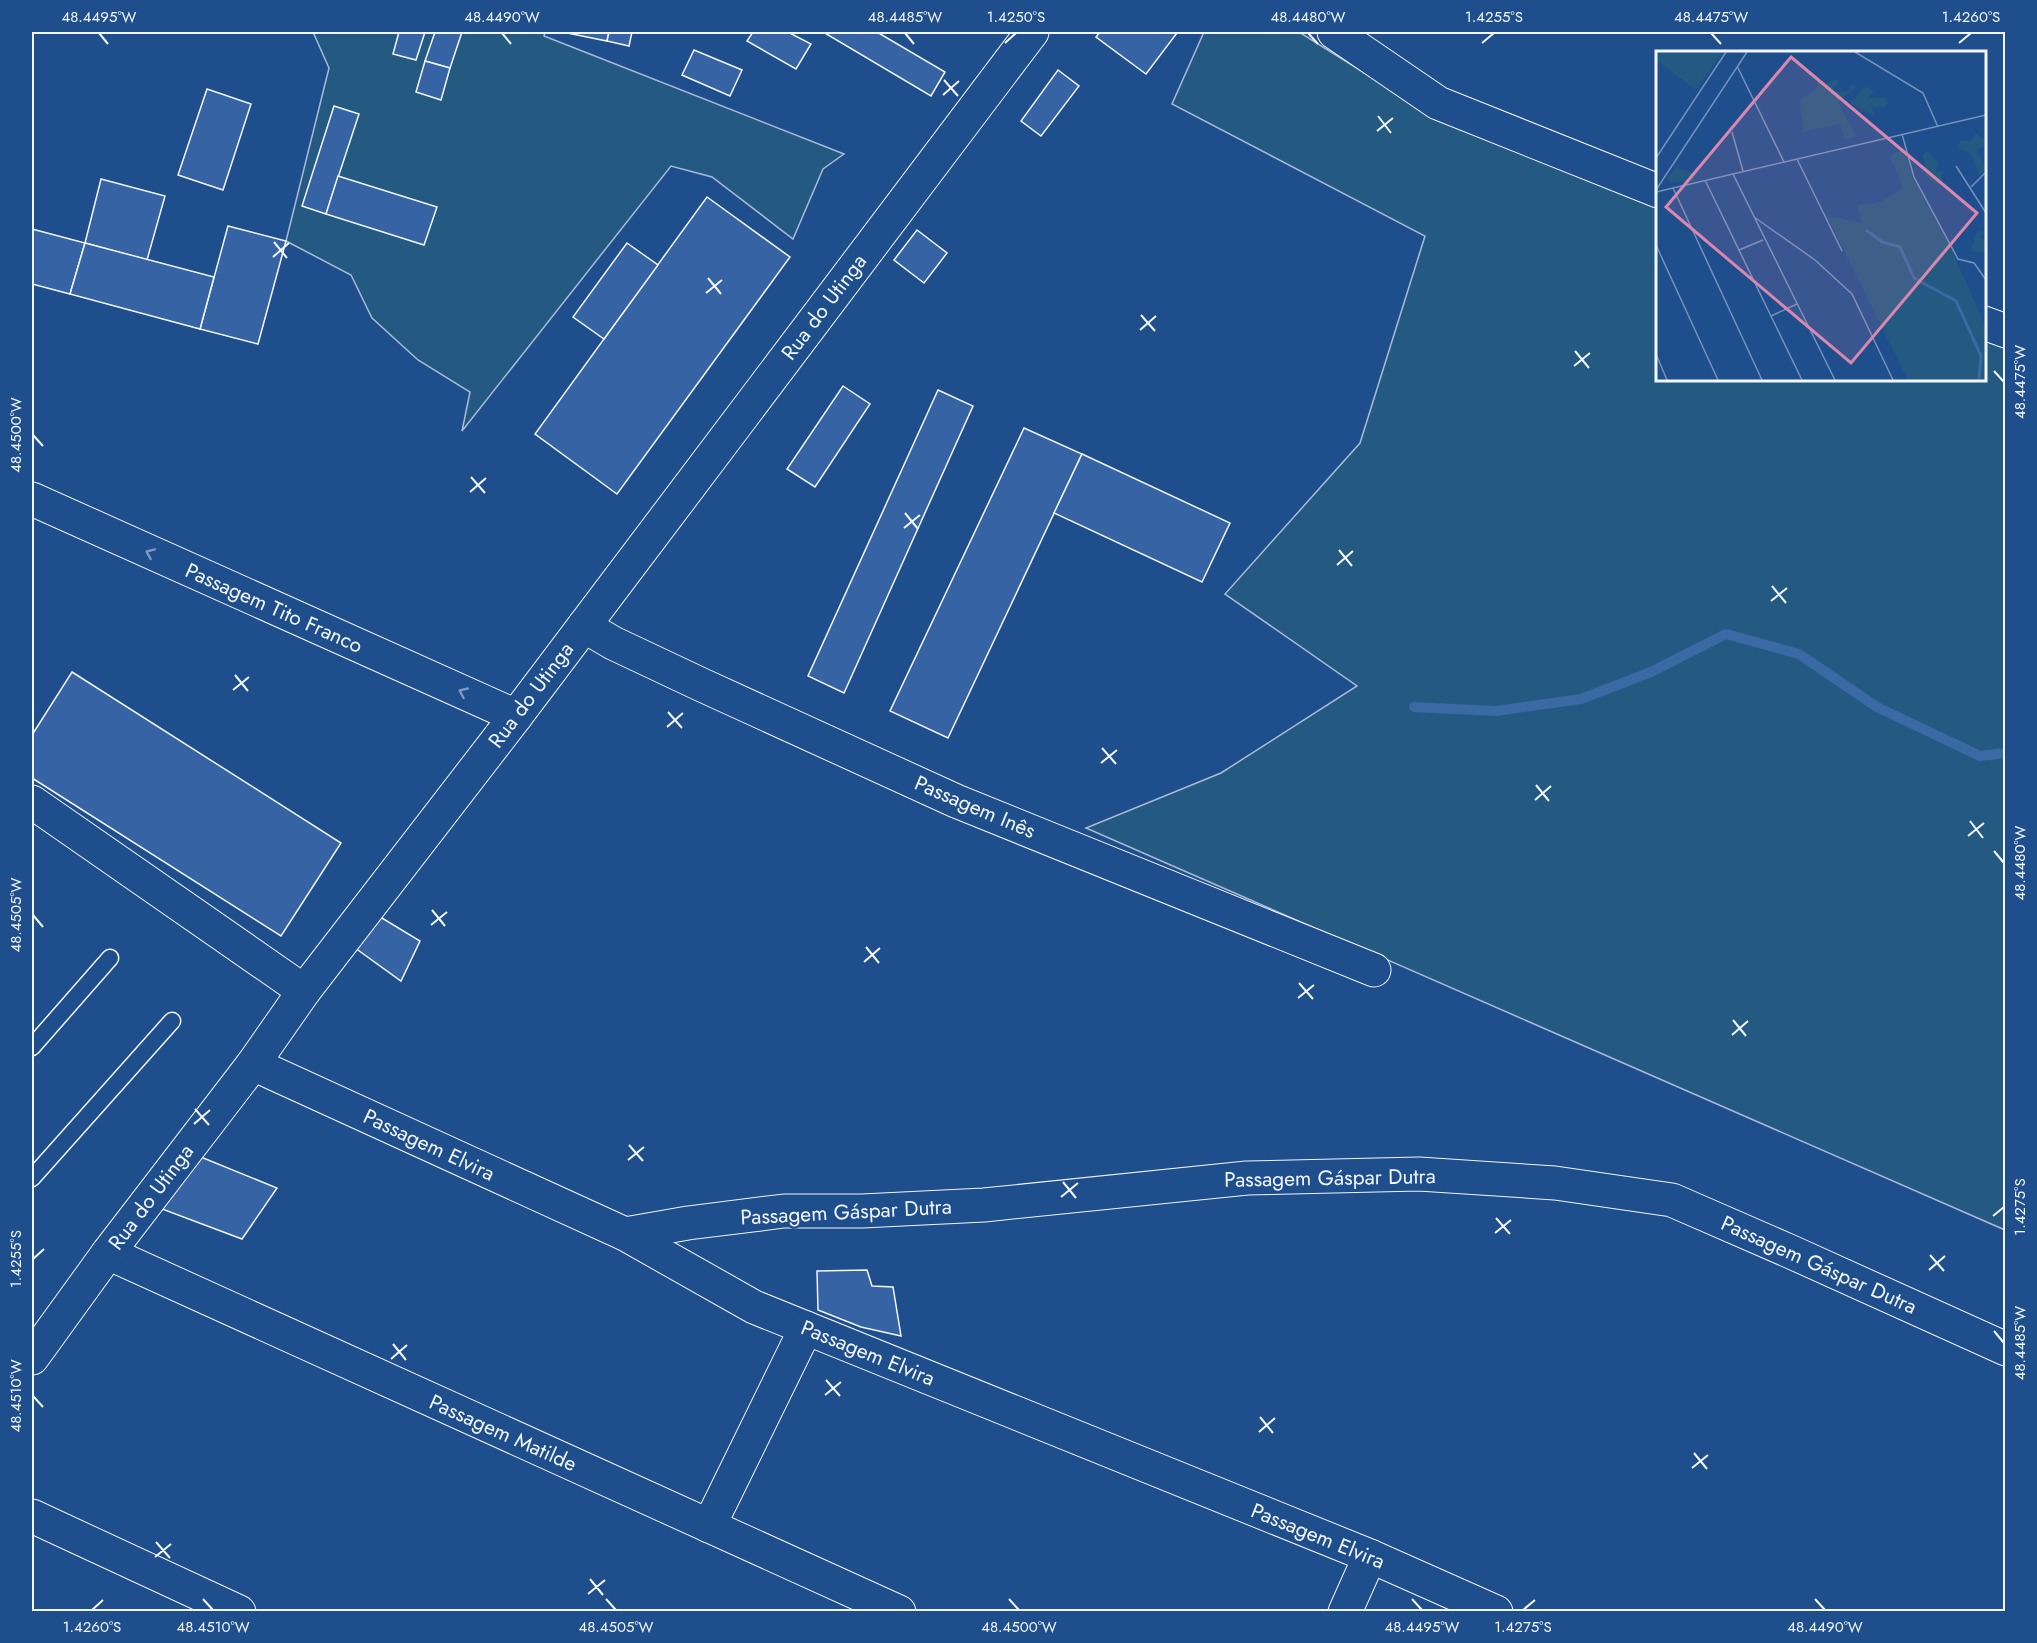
<svg xmlns="http://www.w3.org/2000/svg" width="2037" height="1643" font-family="Jost,sans-serif">
	<style>
		.green { fill: #245a82; stroke: #a8bbd7; stroke-width: 1.5 }
		.lines { fill: none; stroke-linecap: round; stroke-linejoin: round }
		.stream { stroke: #3b69a3; stroke-width: 10 }
		.building { fill: #3563a3; stroke: #f2f6ff; stroke-width: 1.5 }
		.lane-casing { stroke: #f2f6ff; stroke-width: 19 }
		.street-casing { stroke: #f2f6ff; stroke-width: 35 }
		.secondary-casing { stroke: #f2f6ff; stroke-width: 35 }
		.lane { stroke: #1f4e8c; stroke-width: 16 }
		.street { stroke: #1f4e8c; stroke-width: 33 }
		.secondary { stroke: #1f4e8c; stroke-width: 33 }
		.oneway { stroke: #7e9ac0 }
		.ticks { fill: none; stroke: #f2f6ff; stroke-width: 2 }
		.labels { text-anchor: middle; stroke-width: 4.5; stroke-linejoin: round; paint-order: stroke }
		.street-label { font-size: 21px; fill: #f2f6ff; stroke: #1f4e8c }
		.inset-river { fill: none; stroke: #3b69a3; stroke-width: 3 }
		.inset-road { fill: none; stroke: #7391ba; stroke-width: 1.5 }
		.view { fill: #da87ad; fill-opacity: 0.15; stroke: #da87ad; stroke-width: 3 }
		.inset-edge { fill: none; stroke: #f2f6ff; stroke-width: 3 }
		.neatline { fill: none; stroke: #f2f6ff; stroke-width: 2 }
		.ticks-label { font-size: 15px; text-anchor: middle; fill: #f2f6ff }
	</style>
	<rect width="100%" height="100%" fill="#1f4e8c"/>
	<g class="green">
		<path d="M313 32H545L544 36 844 154 823 169 793 239 712 177 671 166 462 431 470 392 418 360 372 318 351 275 286 241 329 68Z"/>
		<path d="M1204 32H1299L1440 120 1657 206 1658 380H1984L1985 336 2005 345V1230L1086 828 1221 773 1357 686 1225 594 1360 443 1425 236 1172 104Z"/>
	</g>
	<g class="lines">
		<path class="stream" d="M1414 707 1496 711 1581 699 1651 672 1726 634 1799 654 1877 707 1980 756 2006 753"/>
	</g>
	<g class="building">
		<path d="M399 32H425L416 60 393 54Z"/>
		<path d="M435 32H462L450 68 425 61Z"/>
		<path d="M567 32H609L607 41 567 33Z"/>
		<path d="M609 32H632L629 46 607 41Z"/>
		<path d="M753 32H788L811 44 796 69 747 41Z"/>
		<path d="M823 32H877L945 72 931 96Z"/>
		<path d="M1100 32H1174L1177 33 1146 74 1096 37Z"/>
		<path d="M694 50 742 70 730 96 682 75Z"/>
		<path d="M425 61 450 68 441 100 416 92Z"/>
		<path d="M1058 70 1079 86 1041 136 1021 121Z"/>
		<path d="M207 89 251 104 223 190 178 175Z"/>
		<path d="M334 106 359 114 326 214 302 206Z"/>
		<path d="M338 176 437 207 424 245 326 214Z"/>
		<path d="M101 179 165 196 147 260 85 243Z"/>
		<path d="M707 197 790 257 617 494 535 434Z"/>
		<path d="M228 226 286 241 258 344 200 329Z"/>
		<path d="M32 229 85 243 70 294 32 284Z"/>
		<path d="M917 230 947 253 924 283 894 260Z"/>
		<path d="M85 243 214 277 200 329 70 294Z"/>
		<path d="M627 243 658 265 604 339 573 317Z"/>
		<path d="M843 386 870 404 815 487 787 469Z"/>
		<path d="M938 390 973 406 844 693 808 676Z"/>
		<path d="M1024 428 1082 454 948 738 890 711Z"/>
		<path d="M1082 454 1230 523 1202 582 1054 513Z"/>
		<path d="M72 672 341 843 281 936 32 778V735Z"/>
		<path d="M372 912 420 941 401 981 344 940Z"/>
		<path d="M191 1153 277 1188 242 1239 154 1206Z"/>
		<path d="M867 1270 872 1286 893 1287 901 1336 861 1327 818 1310 817 1271Z"/>
	</g>
	<g class="lines">
		<defs>
			<g id="lane">
				<path d="M32 1047 110 958"/>
				<path d="M32 1178 172 1021"/>
			</g>
			<g id="street">
				<path d="M1334 32 1438 103 1658 191"/>
				<path d="M1984 323 2006 331"/>
				<path d="M32 499 516 716"/>
				<path d="M584 626 613 643 702 685 956 801 1374 970"/>
				<path d="M32 802 304 991"/>
				<path d="M253 1064 625 1234 754 1307 1370 1556 1496 1612"/>
				<path d="M625 1234 688 1223 784 1211H862L984 1205 1247 1178 1419 1174 1555 1183 1672 1200 1789 1251 2006 1349"/>
				<path d="M108 1253 899 1612"/>
				<path d="M32 1516 239 1612"/>
				<path d="M709 1526 806 1328"/>
				<path d="M1345 1612 1370 1556"/>
			</g>
			<path id="secondary" d="M32 1358 108 1253 253 1064 304 991 516 716 1032 32"/>
		</defs>
		<use href="#lane" class="lane-casing"/>
		<use href="#street" class="street-casing"/>
		<use href="#secondary" class="secondary-casing"/>
		<use href="#lane" class="lane"/>
		<use href="#street" class="street"/>
		<use href="#secondary" class="secondary"/>
	</g>
	<defs><path id="oneway-chevron" d="M-2-3.5L2.5 0L-2 3.5" fill="none" stroke-width="1.6" stroke-linecap="round" stroke-linejoin="round" transform="scale(1.5)"/></defs>
	<g class="oneway">
		<use href="#oneway-chevron" transform="translate(150 553) rotate(-156)"/>
		<use href="#oneway-chevron" transform="translate(463 692) rotate(-156)"/>
	</g>
	<path class="ticks" d="M99 33 108 44M502 33 511 44M905 33 914 44M1308 33 1318 44M1711 33 1721 44M1005 43 1016 33M1482 43 1494 33M1959 43 1971 33M944 80 958 96M943 95 959 81M1378 116 1391 133M1377 131 1393 118M274 242 287 258M273 257 289 243M708 278 721 294M706 293 722 280M1141 315 1155 331M1140 330 1156 316M1575 351 1589 368M1574 366 1590 353M1994 371 2004 382M33 435 43 446M471 477 485 493M470 492 486 478M905 513 918 529M904 528 920 515M1339 550 1352 566M1337 565 1353 551M1772 586 1786 603M1771 601 1787 588M235 675 248 691M233 690 249 677M668 712 682 728M667 727 683 713M1102 748 1116 764M1101 763 1117 750M1536 785 1549 801M1535 800 1551 786M1970 821 1983 838M1968 836 1984 823M1994 851 2004 863M432 910 445 926M33 915 43 927M431 925 447 912M866 947 879 963M864 962 880 948M1299 983 1313 999M1298 998 1314 985M1733 1020 1746 1036M1732 1035 1748 1021M195 1109 209 1125M194 1124 210 1110M629 1145 643 1161M628 1160 644 1147M1063 1182 1076 1198M1061 1197 1078 1183M1993 1216 2004 1207M1496 1218 1510 1234M1495 1233 1511 1220M1930 1255 1944 1271M33 1259 44 1249M1929 1270 1945 1256M1994 1331 2004 1343M393 1344 406 1360M391 1359 407 1345M826 1380 840 1396M825 1395 841 1382M33 1396 43 1407M1260 1417 1273 1433M1259 1432 1275 1418M1694 1453 1707 1469M1692 1468 1708 1455M156 1542 170 1558M155 1557 171 1544M590 1579 603 1595M588 1594 605 1580M203 1599 213 1610M606 1599 616 1610M1009 1599 1019 1610M1412 1599 1422 1610M1815 1599 1825 1610M92 1610 103 1600M1523 1610 1535 1600"/>
	<g class="labels">
		<g class="street-label">
			<text transform="translate(824 307) rotate(-53)" y="7">Rua do Utinga</text>
			<text transform="translate(274 608) rotate(24)" y="7">Passagem Tito Franco</text>
			<text transform="translate(531 695) rotate(-53)" y="7">Rua do Utinga</text>
			<text transform="translate(975 807) rotate(23)" y="7">Passagem Inês</text>
			<text transform="translate(429 1145) rotate(25)" y="7">Passagem Elvira</text>
			<text transform="translate(1330 1178) rotate(-1)" y="7">Passagem Gáspar Dutra</text>
			<text transform="translate(151 1197) rotate(-53)" y="7">Rua do Utinga</text>
			<text transform="translate(846 1212) rotate(-3)" y="7">Passagem Gáspar Dutra</text>
			<text transform="translate(1819 1265) rotate(24)" y="7">Passagem Gáspar Dutra</text>
			<text transform="translate(868 1353) rotate(22)" y="7">Passagem Elvira</text>
			<text transform="translate(503 1433) rotate(24)" y="7">Passagem Matilde</text>
			<text transform="translate(1318 1536) rotate(22)" y="7">Passagem Elvira</text>
		</g>
	</g>
	<g transform="translate(1656 51)">
		<rect width="330" height="330" fill="#1f4e8c"/>
		<path d="M0 1H66L40 39 0 9ZM181 28 183 31 175 41H192L195 33 201 35 182 51 200 85 189 89 184 73 144 81 148 78 143 50 160 38 162 29 169 33ZM209 36 218 40 213 46 230 47 233 52 227 57 216 55 218 65 194 52ZM320 82 330 90V95L321 99 330 118 324 124 314 102 302 97 304 90H315ZM248 98 257 127 295 197 330 277V329H252L171 165 206 172 201 154 225 151 247 137 234 105ZM271 100 282 111 280 121 287 120 285 131 279 134 270 124 267 104ZM21 116 37 122 39 129 14 132 12 126ZM321 180 329 181 324 187 330 189V202L315 200Z" fill="#245a82"/>
		<path class="inset-river" d="M210 179 226 191 244 196 258 227 300 250 325 305 323 329"/>
		<path class="inset-road" d="M199 1 267 42 282 76M81 15 128 111M76 81 87 120M246 83 258 126 302 208 318 212 330 229M0 107 70 1M141 108 186 200M300 115 330 162M77 123 179 329M49 129 146 329M315 136 330 121M17 137 106 329M0 139 91 1M0 141 330 64M98 166 159 209 196 243 237 329M0 194 62 329M83 199 107 189M115 265 141 253M0 303 11 329"/>
		<path class="view" d="M135 6 321 162 195 312 10 156Z"/>
		<rect width="330" height="330" class="inset-edge"/>
	</g>
	<rect width="2037" height="1643" fill="none" stroke="#1f4e8c" stroke-width="66"/>
	<rect x="33" y="33" width="1971" height="1577" class="neatline"/>
	<g class="ticks-label">
		<text x="99" y="22">48.4495°W</text>
		<text x="502" y="22">48.4490°W</text>
		<text x="905" y="22">48.4485°W</text>
		<text x="1016" y="22">1.4250°S</text>
		<text x="1308" y="22">48.4480°W</text>
		<text x="1494" y="22">1.4255°S</text>
		<text x="1711" y="22">48.4475°W</text>
		<text x="1971" y="22">1.4260°S</text>
		<text transform="translate(2020 382) rotate(-90)" y="5">48.4475°W</text>
		<text transform="translate(16 435) rotate(-90)" y="5">48.4500°W</text>
		<text transform="translate(2020 863) rotate(-90)" y="5">48.4480°W</text>
		<text transform="translate(16 915) rotate(-90)" y="5">48.4505°W</text>
		<text transform="translate(2020 1207) rotate(-90)" y="5">1.4275°S</text>
		<text transform="translate(16 1259) rotate(-90)" y="5">1.4255°S</text>
		<text transform="translate(2020 1343) rotate(-90)" y="5">48.4485°W</text>
		<text transform="translate(16 1396) rotate(-90)" y="5">48.4510°W</text>
		<text x="92" y="1632">1.4260°S</text>
		<text x="213" y="1632">48.4510°W</text>
		<text x="616" y="1632">48.4505°W</text>
		<text x="1019" y="1632">48.4500°W</text>
		<text x="1422" y="1632">48.4495°W</text>
		<text x="1523" y="1632">1.4275°S</text>
		<text x="1825" y="1632">48.4490°W</text>
	</g>
</svg>
